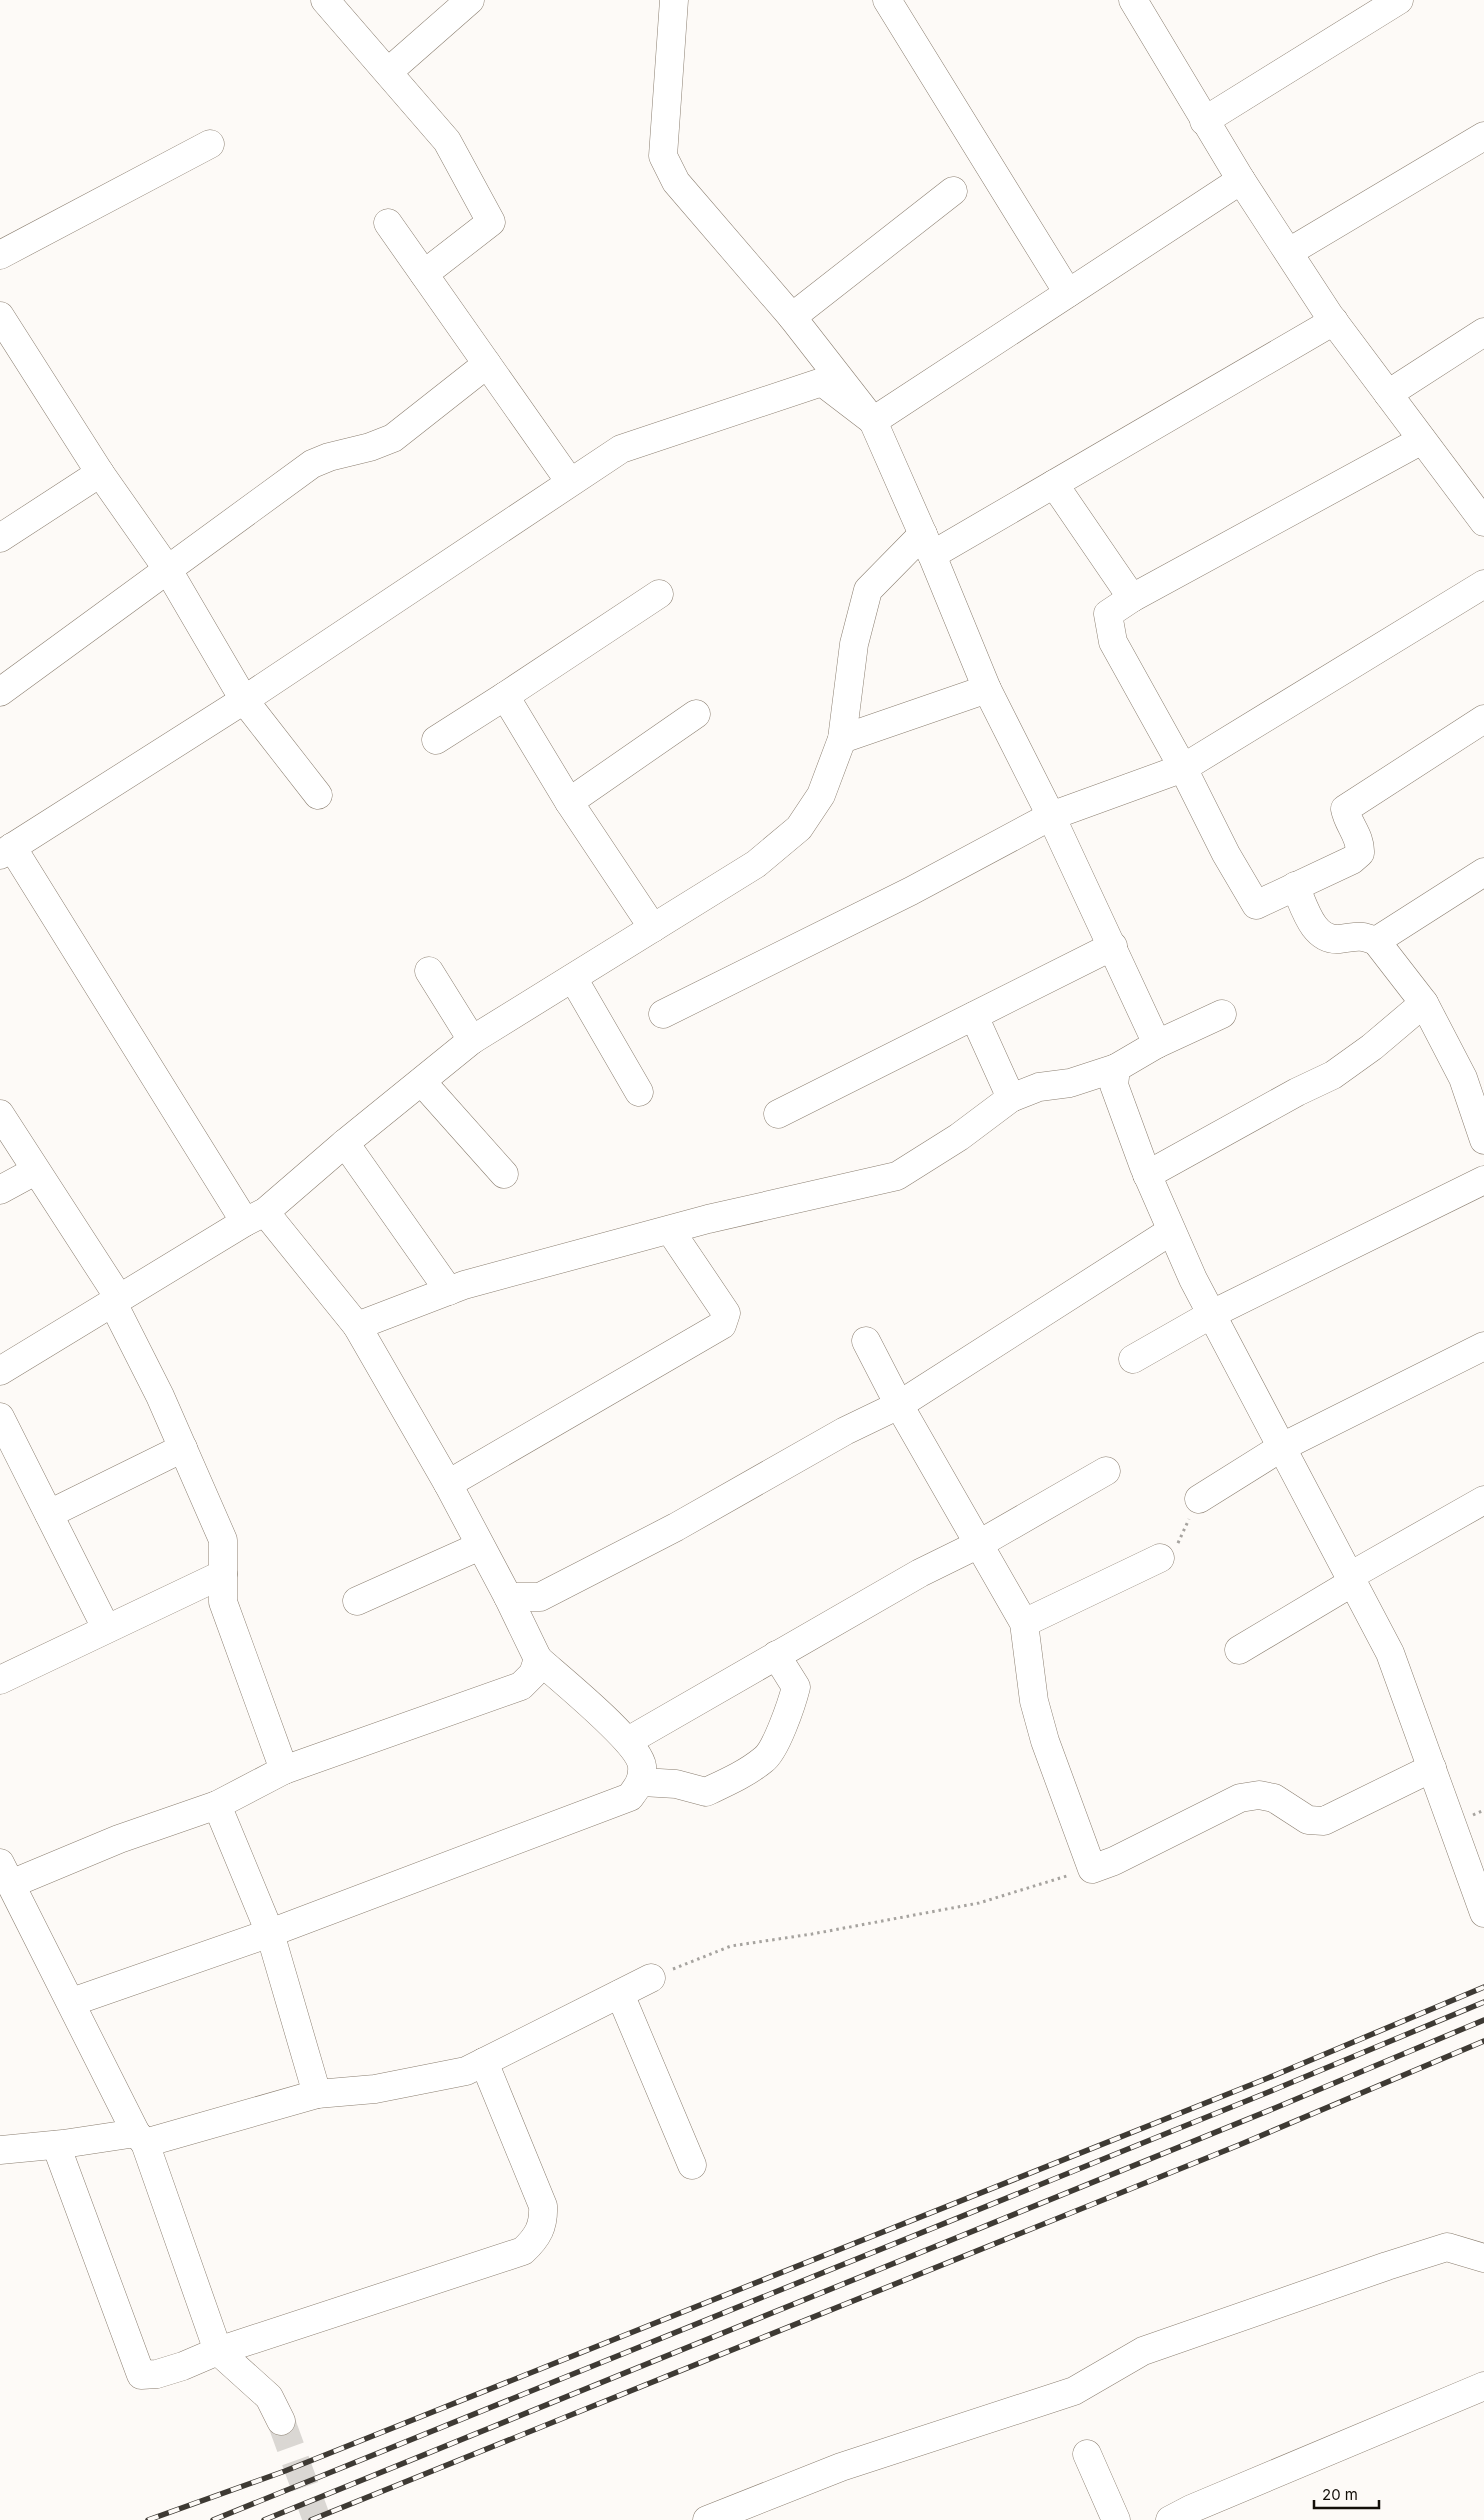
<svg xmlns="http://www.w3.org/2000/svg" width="1484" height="2520" font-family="Inter,sans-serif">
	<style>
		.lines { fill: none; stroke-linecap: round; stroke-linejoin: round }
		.minor-tunnel { stroke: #dad7d3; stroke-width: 28; stroke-dasharray: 28 14; stroke-linecap: butt }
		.minor-casing { stroke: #8b7f71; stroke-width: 29 }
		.path { stroke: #a6a39f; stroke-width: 3; stroke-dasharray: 2.5 4; stroke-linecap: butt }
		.minor { stroke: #fff; stroke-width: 28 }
		.rail-casing { stroke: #3e3a34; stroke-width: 5.5 }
		.rail { stroke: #fdfaf7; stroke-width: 4; stroke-dasharray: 11; stroke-linecap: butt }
	</style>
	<rect width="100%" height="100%" fill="#fdfaf7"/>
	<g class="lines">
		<path class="minor-tunnel" d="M281 2421 317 2520"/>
		<defs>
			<g id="minor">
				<path d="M325 0 447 141 491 222 424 274"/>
				<path d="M674 0 663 156 676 182 792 317"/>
				<path d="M887 0 1068 293"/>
				<path d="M388 72 470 0"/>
				<path d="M1204 121 1399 0"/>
				<path d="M1241 180 1329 315 1484 522"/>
				<path d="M953 191 792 317 873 421 932 555 987 689 1051 816 1157 1044"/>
				<path d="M388 223 570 482"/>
				<path d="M1289 252 1484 136"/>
				<path d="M0 255 210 144"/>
				<path d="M0 316 100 473 168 570 244 700 318 795"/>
				<path d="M1388 394 1484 332"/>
				<path d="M1054 484 1132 598 1422 440"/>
				<path d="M0 538 100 473"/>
				<path d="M932 555 1334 321"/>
				<path d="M1132 598 1108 614 1113 642 1183 768 1484 584"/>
				<path d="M0 692 312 464 329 457 370 447 393 438 487 364"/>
				<path d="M842 739 987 689"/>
				<path d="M436 740 505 696"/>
				<path d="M569 802 696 714"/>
				<path d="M12 847 245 1222"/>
				<path d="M0 855 244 700 621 449 822 382 873 421 1241 180 1133 0"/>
				<path d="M1295 886C1304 905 1312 941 1339 939 1357 937 1358 934 1376 941L1484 872"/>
				<path d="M653 928 569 802 505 696 659 594"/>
				<path d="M429 971 472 1040"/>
				<path d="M573 978 639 1092"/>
				<path d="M1424 1003 1463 1078 1484 1140"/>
				<path d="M663 1014 911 891 1051 816 1183 768 1226 854 1256 905 1352 860 1360 853C1361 836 1348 825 1345 809L1484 719"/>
				<path d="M1222 1014 1157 1044 1116 1068 1114 1085 1144 1167 1193 1279 1390 1653 1484 1913"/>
				<path d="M974 1016 1011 1098"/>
				<path d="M422 1082 504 1174"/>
				<path d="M0 1114 119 1298"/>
				<path d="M778 1114 1113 946"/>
				<path d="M345 1143 449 1291"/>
				<path d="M1147 1175 1297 1092 1333 1075 1372 1047 1424 1003 1376 941"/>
				<path d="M0 1190 35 1171"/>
				<path d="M265 1212 357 1326 448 1484 508 1597H540L676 1527 845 1431 899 1405 1171 1231"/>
				<path d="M113 1303 160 1396 223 1540V1602L284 1770 217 1805 270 1933 317 2094 145 2143 218 2351 269 2397 281 2421"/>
				<path d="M357 1326 464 1285 708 1219 897 1176 959 1137 1011 1098 1039 1087 1070 1083 1116 1068"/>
				<path d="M866 1341 899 1405 1024 1623 1034 1701 1045 1741 1092 1869 1114 1861 1240 1798 1259 1795 1274 1798 1308 1820 1324 1821 1432 1768"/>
				<path d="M1133 1359 1212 1314 1484 1180"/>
				<path d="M0 1371 245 1222 265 1212 345 1143 472 1040 756 864 799 828 821 795 842 739 854 644 868 590 923 534"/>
				<path d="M0 1417 106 1628"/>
				<path d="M448 1484 722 1325 726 1313 670 1230"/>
				<path d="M1199 1499 1282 1447 1484 1346"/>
				<path d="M49 1514 183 1448"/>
				<path d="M1350 1576 1484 1500"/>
				<path d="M357 1601 480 1546"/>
				<path d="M1024 1623 1160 1558"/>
				<path d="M1239 1650 1353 1582"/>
				<path d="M0 1680 223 1574"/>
				<path d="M628 1741 920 1573 979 1544 1106 1471"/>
				<path d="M284 1770 521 1686 533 1674 538 1659 508 1597"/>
				<path d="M642 1782 676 1784 706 1792C725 1783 746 1774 763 1760 776 1751 792 1703 796 1687L776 1655"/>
				<path d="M0 1863 136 2133"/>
				<path d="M11 1884 119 1839 217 1805"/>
				<path d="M620 1994 692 2165"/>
				<path d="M72 2002 270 1933 630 1797C638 1786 643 1780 642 1766 639 1742 559 1678 538 1659"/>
				<path d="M317 2094 375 2089 466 2071 651 1978"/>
				<path d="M56 2145 141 2375 157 2374 183 2366 218 2351 523 2251C538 2237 544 2226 543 2206L484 2062"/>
				<path d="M0 2150 63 2144 136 2133 145 2143"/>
				<path d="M1087 2454 1116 2520"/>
				<path d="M707 2520 841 2467 1074 2391 1143 2351 1387 2266 1447 2247 1484 2258"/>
				<path d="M1170 2520 1191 2509 1484 2386"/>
			</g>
		</defs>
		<use href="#minor" class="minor-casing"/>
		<g class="path">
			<path d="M1178 1543 1189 1519"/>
			<path d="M1473 1815 1484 1810"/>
			<path d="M673 1969 731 1946 812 1934 979 1903 1070 1875"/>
		</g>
		<use href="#minor" class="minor"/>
		<defs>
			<g id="rail">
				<path d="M148 2520 285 2471 1268 2078 1484 1987"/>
				<path d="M213 2520 1271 2091 1484 2002"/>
				<path d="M264 2520 1275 2108 1484 2020"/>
				<path d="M311 2520 1239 2145 1484 2041"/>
			</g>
		</defs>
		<use href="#rail" class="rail-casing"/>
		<use href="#rail" class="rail"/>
	</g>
	<path d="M1314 2500v8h65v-8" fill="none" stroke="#130f09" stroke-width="2.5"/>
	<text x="1322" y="2500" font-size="15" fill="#130f09" stroke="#fdfaf7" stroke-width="4" paint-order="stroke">20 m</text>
</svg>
